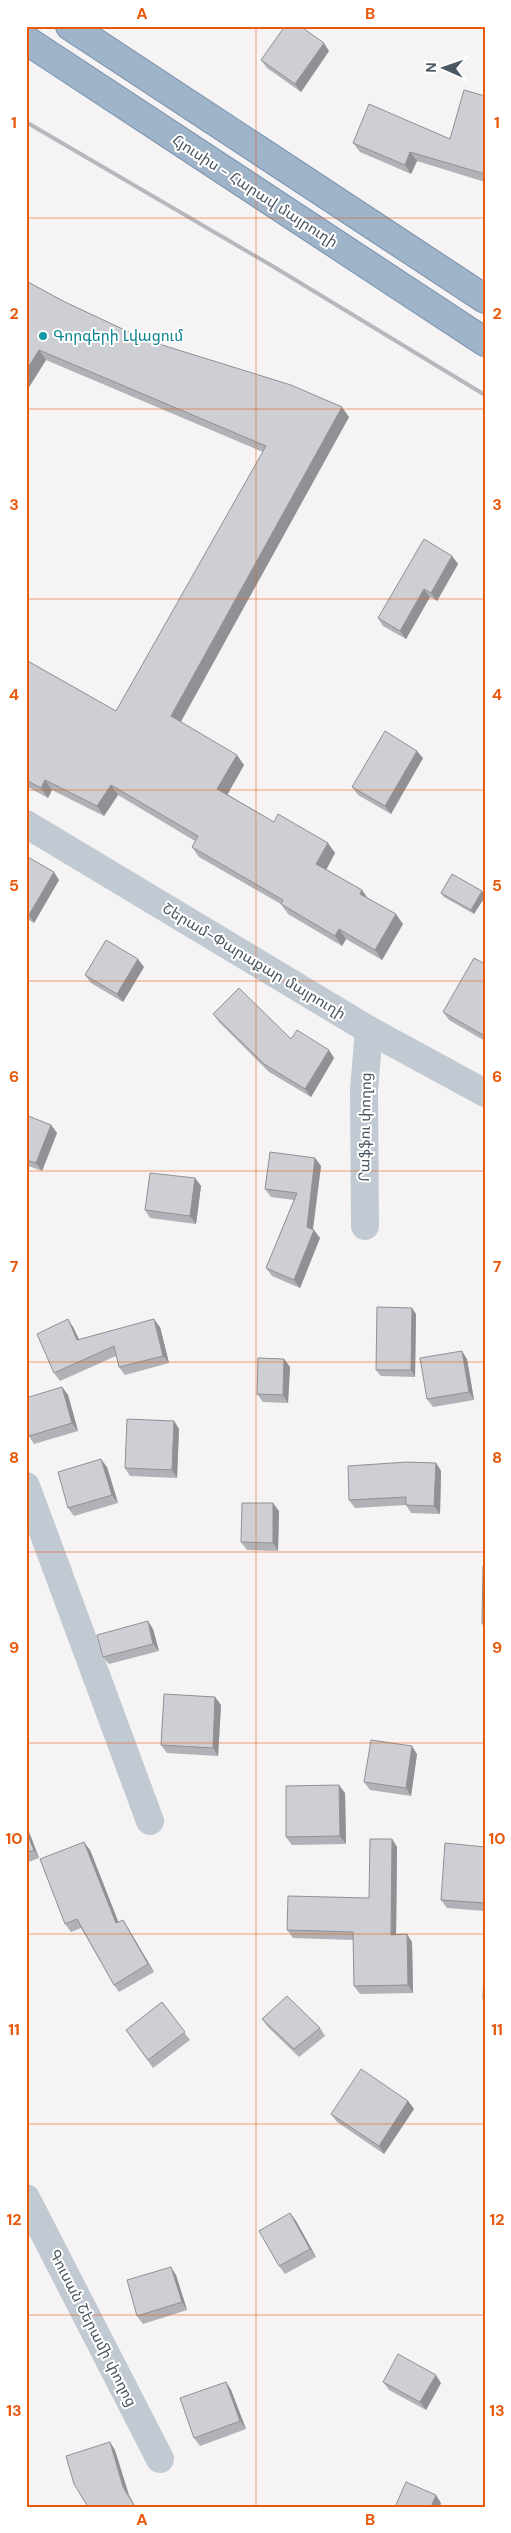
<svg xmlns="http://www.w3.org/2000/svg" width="511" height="2533" font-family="'DM Sans','Noto Sans Armenian',sans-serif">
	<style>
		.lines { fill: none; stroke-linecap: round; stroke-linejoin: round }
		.trunk-casing { stroke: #7690ad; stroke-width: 30 }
		.minor { stroke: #c1cad2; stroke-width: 28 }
		.tertiary { stroke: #c1cad2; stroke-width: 28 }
		.trunk { stroke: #9fb4c9; stroke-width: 28 }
		.rail { stroke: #b5b8bd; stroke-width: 4 }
		.wall { fill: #b0b2b7 }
		.shaded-wall { fill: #909195 }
		.building { fill: #cdcfd5; stroke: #909195 }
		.grid { fill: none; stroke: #e8590c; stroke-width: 1; stroke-opacity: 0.55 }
		.culture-dot { fill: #0f9aa8; stroke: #fff; stroke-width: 2 }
		.labels { text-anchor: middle; stroke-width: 4; stroke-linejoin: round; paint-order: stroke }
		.street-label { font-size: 15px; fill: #4a5661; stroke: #fff }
		.culture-label { font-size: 15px; fill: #0d838f; stroke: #fff; text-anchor: start }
		.neatline { fill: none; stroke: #e8590c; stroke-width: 2 }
		.grid-label { font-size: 16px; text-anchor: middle; font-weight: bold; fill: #e8590c }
	</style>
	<rect width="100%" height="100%" fill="#f5f3f3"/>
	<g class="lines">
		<defs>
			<g id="trunk">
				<path d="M70 26 485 299"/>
				<path d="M26 40 485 342"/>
			</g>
		</defs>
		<use href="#trunk" class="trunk-casing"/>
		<g class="minor">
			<path d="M365 1226 364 1090 369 1030"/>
			<path d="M26 1486 150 1821"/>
			<path d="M26 2198 160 2459"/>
		</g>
		<path class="tertiary" d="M26 824 369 1030 485 1093"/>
		<use href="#trunk" class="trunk"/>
		<path class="rail" d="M26 122 274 267 485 395"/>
	</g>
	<g class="wall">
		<path d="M329 51 301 92 267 68 261 60Z"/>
		<path d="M485 96V182L417 161 411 174 360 152 353 143 450 139Z"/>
		<path d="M26 281 65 302 146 340 349 417 180 722 244 765 227 794 274 822 335 853 326 869 362 890 367 897 403 924 382 960 346 939 342 946 288 914 281 904 199 857 192 847 195 841 118 795 104 816 52 790 48 798 26 786V660L116 711 263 452 46 360 26 392Z"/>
		<path d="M452 556 458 564 437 601 430 597 406 639 383 626 378 618Z"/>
		<path d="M423 758 391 814 358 795 352 787Z"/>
		<path d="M26 856 59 880 34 923 26 918Z"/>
		<path d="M452 874 474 914 444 897 441 893Z"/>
		<path d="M485 964V1041L449 1020 443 1012Z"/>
		<path d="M144 967 123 1002 91 983 85 975Z"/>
		<path d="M213 1014 334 1058 311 1097 269 1072 219 1022Z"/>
		<path d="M26 1115 51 1125 57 1133 42 1171 26 1165Z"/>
		<path d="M315 1158 321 1166 313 1230 320 1238 300 1288 272 1276 266 1268 294 1200 271 1197 265 1189Z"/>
		<path d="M195 1178 201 1186 196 1224 150 1218 145 1210Z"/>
		<path d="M416 1314 415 1377 381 1376 376 1370Z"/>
		<path d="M73 1327 79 1339 160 1327 169 1363 125 1375 119 1367 116 1356 60 1381 54 1373Z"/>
		<path d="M284 1359 290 1367 288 1403 263 1402 257 1394Z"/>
		<path d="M467 1359 474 1400 433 1407 427 1399Z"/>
		<path d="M62 1387 68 1395 78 1431 34 1444 29 1436Z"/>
		<path d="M174 1421 179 1429 177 1478 130 1476 125 1468Z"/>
		<path d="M436 1463 441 1471 440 1514 411 1513 406 1505 355 1508 349 1500Z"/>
		<path d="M107 1467 118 1503 74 1516 68 1508Z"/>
		<path d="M279 1511 278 1551 247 1550 241 1542Z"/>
		<path d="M153 1629 159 1651 109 1664 103 1657Z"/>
		<path d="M215 1697 221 1705 218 1756 167 1753 161 1745Z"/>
		<path d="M417 1754 411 1796 370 1790 364 1782Z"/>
		<path d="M345 1793 346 1844 292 1845 286 1837Z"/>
		<path d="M26 1824 39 1858 26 1863Z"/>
		<path d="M392 1839 397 1847 396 1934 412 1942 413 1993 360 1994 354 1986 353 1940 293 1938 287 1930 369 1898Z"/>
		<path d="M485 1847V1911L447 1908 441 1900Z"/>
		<path d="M90 1850 118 1922 128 1928 154 1972 119 1992 114 1985 81 1928 71 1932 65 1924Z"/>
		<path d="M162 2002 190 2040 153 2068 126 2030Z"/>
		<path d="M262 2019 320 2028 325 2036 299 2057 268 2027Z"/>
		<path d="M408 2101 414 2109 384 2154 337 2122 331 2114Z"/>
		<path d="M290 2213 296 2221 316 2257 285 2274 279 2266Z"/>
		<path d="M176 2275 187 2310 143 2324 137 2316Z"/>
		<path d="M226 2382 231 2390 246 2429 200 2446 194 2438Z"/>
		<path d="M383 2382 441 2383 426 2410 389 2390Z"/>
	</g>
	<g class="shaded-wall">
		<path d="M324 43 329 51 301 92 295 84Z"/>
		<path d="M410 152 417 161 411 174 405 165Z"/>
		<path d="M39 350 46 360 26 392V371Z"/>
		<path d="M342 407 349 417 178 727 171 716Z"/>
		<path d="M452 556 458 564 437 601 431 593Z"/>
		<path d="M424 589 430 597 406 639 400 631Z"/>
		<path d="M417 751 423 758 391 814 385 806Z"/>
		<path d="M237 755 244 765 225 799 217 789Z"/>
		<path d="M45 780 52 790 48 798 41 788Z"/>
		<path d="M111 785 118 795 104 816 97 806Z"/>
		<path d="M328 843 335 853 324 874 316 864Z"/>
		<path d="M54 872 59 880 34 923 29 915Z"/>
		<path d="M362 890 369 901 360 894Z"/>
		<path d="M482 891 485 895V897L474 914 471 910Z"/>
		<path d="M396 914 403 924 382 960 375 950Z"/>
		<path d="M339 929 346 939 342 946 335 936Z"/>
		<path d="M138 959 144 967 123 1002 117 994Z"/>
		<path d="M329 1050 334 1058 311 1097 305 1089Z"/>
		<path d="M51 1125 57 1133 42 1171 36 1163Z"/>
		<path d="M315 1158 321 1166 312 1235 314 1230 320 1238 300 1288 294 1280 307 1227Z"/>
		<path d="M195 1178 201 1186 196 1224 190 1216Z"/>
		<path d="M412 1308 416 1314 415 1377 411 1370Z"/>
		<path d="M68 1319 73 1327 83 1348 77 1340Z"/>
		<path d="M154 1319 160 1327 169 1363 163 1356Z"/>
		<path d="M462 1351 467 1359 474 1400 469 1392Z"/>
		<path d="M284 1359 290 1367 288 1403 283 1395Z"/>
		<path d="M62 1387 68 1395 78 1431 72 1423Z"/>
		<path d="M174 1421 179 1429 177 1478 172 1470Z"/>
		<path d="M101 1459 107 1467 118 1503 112 1495Z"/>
		<path d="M436 1463 441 1471 440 1514 434 1506Z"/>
		<path d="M273 1503 279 1511 278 1551 273 1543Z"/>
		<path d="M148 1621 153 1629 159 1651 153 1644Z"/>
		<path d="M215 1697 221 1705 218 1756 213 1748Z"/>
		<path d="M412 1746 417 1754 411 1796 406 1788Z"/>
		<path d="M339 1785 345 1793 346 1844 340 1836Z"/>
		<path d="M26 1824 39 1858 34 1850 26 1831Z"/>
		<path d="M392 1839 397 1847 396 1943 391 1935Z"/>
		<path d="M84 1842 90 1850 122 1931 116 1923Z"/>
		<path d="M123 1920 128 1928 154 1972 148 1964Z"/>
		<path d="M407 1934 412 1942 413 1993 408 1985Z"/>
		<path d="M408 2101 414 2109 384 2154 379 2146Z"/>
		<path d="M290 2213 296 2221 316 2257 310 2249Z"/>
		<path d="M171 2267 176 2275 187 2310 182 2302Z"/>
		<path d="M436 2375 441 2383 426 2410 420 2402Z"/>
		<path d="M226 2382 231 2390 246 2429 240 2421Z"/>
		<path d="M110 2442 115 2450 129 2495 136 2507 123 2487Z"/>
		<path d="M436 2495 441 2503 440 2507H431Z"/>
	</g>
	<g class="building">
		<path d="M285 26H300L324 43 295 84 261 60Z"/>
		<path d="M464 90 485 96V174L410 152 405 165 353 143 369 104 450 139Z"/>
		<path d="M26 281 65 302 146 340 291 385 342 407 171 716 237 755 217 789 274 822 278 814 328 843 316 864 362 890 360 894 396 914 375 950 339 929 335 936 281 904 283 900 192 847 198 836 111 785 97 806 45 780 41 788 26 780V660L116 711 266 446 39 350 26 371Z"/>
		<path d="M424 539 452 556 431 593 424 589 400 631 378 618Z"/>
		<path d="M385 731 417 751 385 806 352 787Z"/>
		<path d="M26 856 54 872 29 915 26 914Z"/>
		<path d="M452 874 482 891 471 910 441 893Z"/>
		<path d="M106 940 138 959 117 994 85 975Z"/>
		<path d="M474 958 485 964V1036L443 1012Z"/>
		<path d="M239 988 291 1039 297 1030 329 1050 305 1089 264 1064 213 1014Z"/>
		<path d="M26 1115 51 1125 36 1163 26 1160Z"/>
		<path d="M270 1152 315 1158 307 1227 314 1230 294 1280 266 1268 297 1193 265 1189Z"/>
		<path d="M150 1173 195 1178 190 1216 145 1210Z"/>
		<path d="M377 1307 412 1308 411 1370H376Z"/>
		<path d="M68 1319 77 1340 154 1319 163 1356 119 1367 114 1346 54 1373 37 1334Z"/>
		<path d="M462 1351 469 1392 427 1399 420 1358Z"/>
		<path d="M258 1358 284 1359 283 1395 257 1394Z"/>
		<path d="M62 1387 72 1423 29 1436 26 1428V1398Z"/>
		<path d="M127 1419 174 1421 172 1470 125 1468Z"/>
		<path d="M101 1459 112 1495 68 1508 58 1472Z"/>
		<path d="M407 1462 436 1463 434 1506 406 1505V1497L349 1500 348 1466Z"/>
		<path d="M242 1503H273V1543L241 1542Z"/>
		<path d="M483 1566H485V1624H482Z"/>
		<path d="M148 1621 153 1644 103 1657 97 1635Z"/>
		<path d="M164 1694 215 1697 213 1748 161 1745Z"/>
		<path d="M371 1740 412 1746 406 1788 364 1782Z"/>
		<path d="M339 1785 340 1836 286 1837V1786Z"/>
		<path d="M26 1831 34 1850 26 1853Z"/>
		<path d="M370 1839H392L391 1935 407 1934 408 1985 354 1986 353 1932 287 1930 288 1896 369 1898Z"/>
		<path d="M84 1842 116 1923 123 1920 148 1964 114 1985 77 1919 65 1924 40 1859Z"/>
		<path d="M445 1843 485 1847V1903L441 1900Z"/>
		<path d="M484 1968H485V1999H483Z"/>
		<path d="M287 1996 320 2028 294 2049 262 2019Z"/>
		<path d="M162 2002 185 2032 148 2060 126 2030Z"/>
		<path d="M361 2069 408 2101 379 2146 331 2114Z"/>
		<path d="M290 2213 310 2249 279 2266 259 2231Z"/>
		<path d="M171 2267 182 2302 137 2316 127 2280Z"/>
		<path d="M398 2354 436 2375 420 2402 383 2382Z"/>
		<path d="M226 2382 240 2421 194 2438 180 2398Z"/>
		<path d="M110 2442 123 2487 135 2507H88L74 2484 66 2456Z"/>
		<path d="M406 2482 436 2495 431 2507H395Z"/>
	</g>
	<path class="grid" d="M256 26V2507M26 218H485M26 409H485M26 599H485M26 790H485M26 981H485M26 1171H485M26 1362H485M26 1552H485M26 1743H485M26 1934H485M26 2124H485M26 2315H485"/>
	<circle class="culture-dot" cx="43" cy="336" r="5"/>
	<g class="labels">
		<g class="street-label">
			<text transform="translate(255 191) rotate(33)" y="5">Հյուսիս - Հարավ մայրուղի</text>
			<text transform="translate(254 961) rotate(31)" y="5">Շերամ-Փարաքար մայրուղի</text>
			<text transform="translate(365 1127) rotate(-89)" y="5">Րաֆֆու փողոց</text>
			<text transform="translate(93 2328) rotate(63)" y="5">Գուսան Շերամի փողոց</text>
		</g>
		<g class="culture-label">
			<text x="53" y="341">Գորգերի Լվացում</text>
		</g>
	</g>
	<rect width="511" height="2533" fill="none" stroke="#ffffff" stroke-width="55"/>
	<g transform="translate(444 68) rotate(272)" stroke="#ffffff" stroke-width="4" paint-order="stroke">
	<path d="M0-4L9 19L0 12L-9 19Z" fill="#4a5661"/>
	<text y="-8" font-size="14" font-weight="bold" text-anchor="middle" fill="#4a5661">N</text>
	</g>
	<rect x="28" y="28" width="456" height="2478" class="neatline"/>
	<g class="grid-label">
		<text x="142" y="19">A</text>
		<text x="370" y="19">B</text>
		<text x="14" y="128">1</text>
		<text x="497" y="128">1</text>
		<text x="14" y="319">2</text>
		<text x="497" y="319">2</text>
		<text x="14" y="510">3</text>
		<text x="497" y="510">3</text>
		<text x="14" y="700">4</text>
		<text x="497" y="700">4</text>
		<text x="14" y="891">5</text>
		<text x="497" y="891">5</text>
		<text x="14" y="1082">6</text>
		<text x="497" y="1082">6</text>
		<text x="14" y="1272">7</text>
		<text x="497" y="1272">7</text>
		<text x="14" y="1463">8</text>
		<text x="497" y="1463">8</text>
		<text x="14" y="1653">9</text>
		<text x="497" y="1653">9</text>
		<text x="14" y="1844">10</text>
		<text x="497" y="1844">10</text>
		<text x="14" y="2035">11</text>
		<text x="497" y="2035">11</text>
		<text x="14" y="2225">12</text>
		<text x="497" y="2225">12</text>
		<text x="14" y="2416">13</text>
		<text x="497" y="2416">13</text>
		<text x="142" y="2525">A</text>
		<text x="370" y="2525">B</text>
	</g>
</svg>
